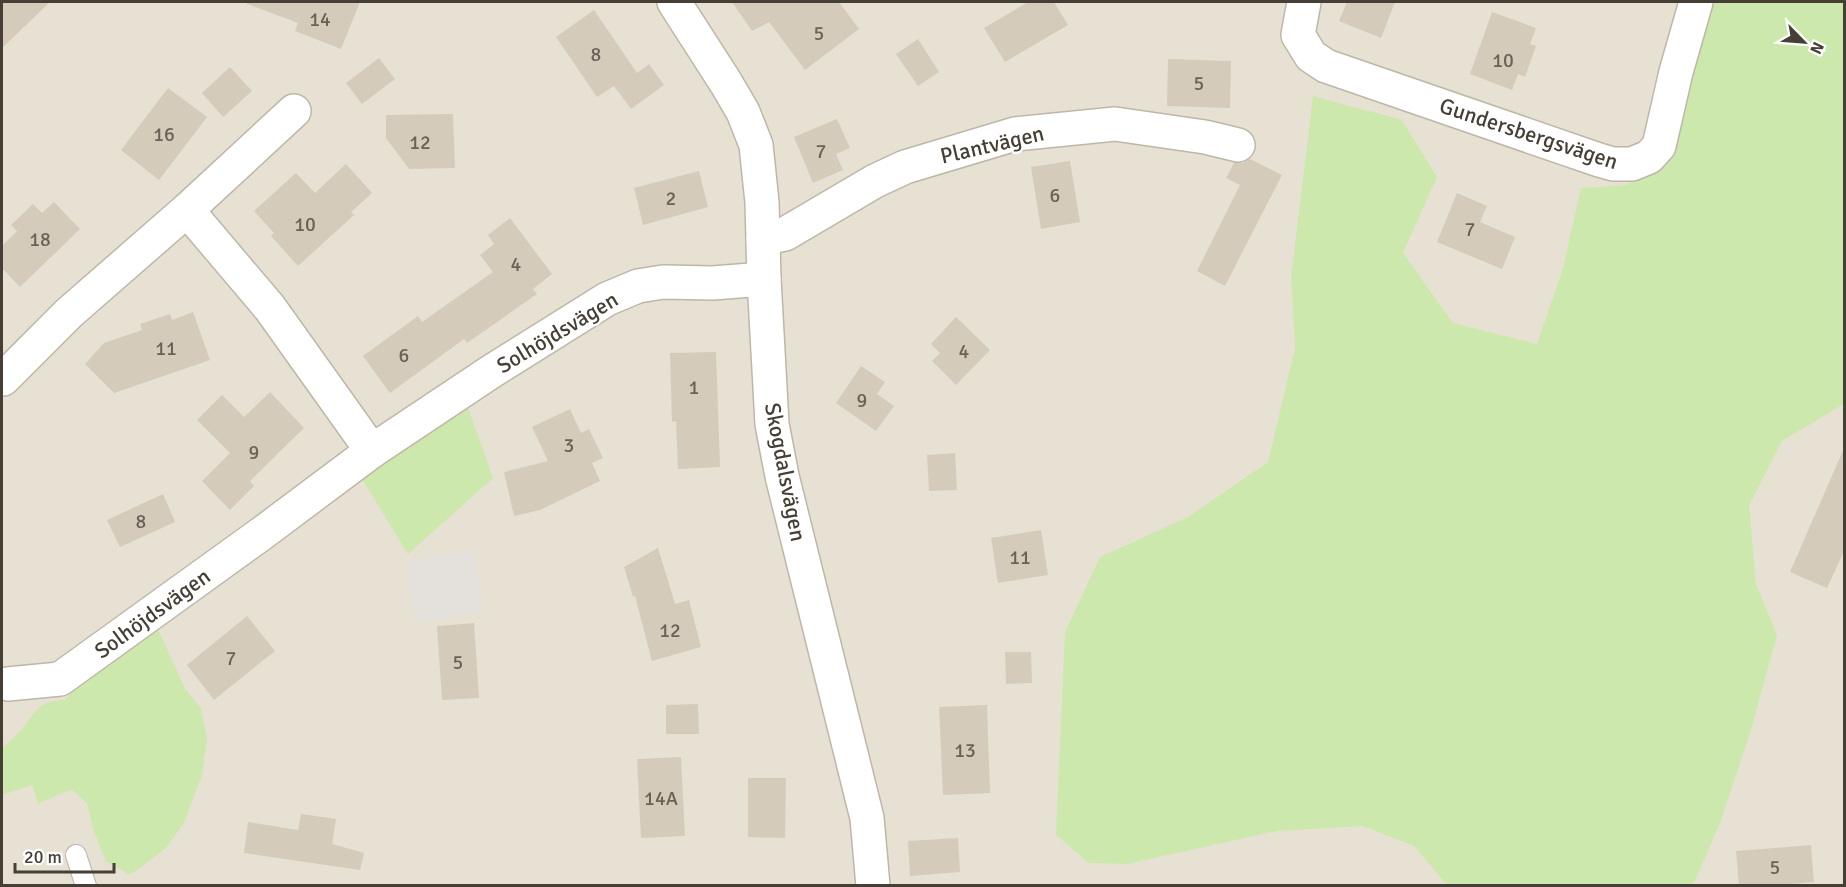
<svg xmlns="http://www.w3.org/2000/svg" width="1846" height="887" font-family="Signika,sans-serif">
	<style>
		.residential { fill: #e7e1d3 }
		.green { fill: #cde8ad }
		.parking { fill: #e4e1dd }
		.building { fill: #d5cbba }
		.lines { fill: none; stroke-linecap: round; stroke-linejoin: round }
		.lane-casing { stroke: #beb7a8; stroke-width: 22 }
		.street-casing { stroke: #beb7a8; stroke-width: 36 }
		.lane { stroke: #fff; stroke-width: 20 }
		.street { stroke: #fff; stroke-width: 33 }
		.labels { text-anchor: middle; stroke-width: 4.5; stroke-linejoin: round; paint-order: stroke }
		.number-label { font-size: 20px; fill: #696256 }
		.street-label { font-size: 22px; fill: #453f35; stroke: #fff }
	</style>
	<rect width="100%" height="100%" fill="#f3efe5"/>
	<rect class="residential" x="2" y="2" width="1842" height="883"/>
	<g class="green">
		<path d="M1708 2H1844V404L1782 441 1749 506 1756 584 1777 635 1750 733 1720 823 1695 881 1691 885H1447L1414 846 1363 826 1277 831 1127 864 1089 863 1056 835 1065 632 1100 557 1188 517 1268 462 1295 348 1291 277 1313 96 1402 120 1437 177 1403 253 1453 323 1537 344 1563 268 1581 188 1626 185 1651 167Z"/>
		<path d="M468 408 493 478 408 554 362 479Z"/>
		<path d="M159 631 185 689 201 708 207 738 202 775 184 823 166 848 130 875 106 861 94 832 87 803 71 789 38 804 32 785 2 795V749C7 743 14 738 19 732 36 714 35 701 65 700L86 677 110 656Z"/>
	</g>
	<path class="parking" d="M473 549 483 611 416 622 406 561Z"/>
	<g class="building">
		<path d="M2 2H50L2 48Z"/>
		<path d="M247 2H360L341 49 295 31 298 23 247 4Z"/>
		<path d="M732 2H839L859 29 805 70 769 22 752 31Z"/>
		<path d="M1028 2H1054L1068 25 1005 62 984 28Z"/>
		<path d="M1347 2H1395L1381 38 1339 21Z"/>
		<path d="M594 10 637 73 649 64 664 85 631 109 614 86 597 97 556 37Z"/>
		<path d="M1492 12 1536 28 1530 44 1536 46 1525 77 1518 74 1512 90 1470 74Z"/>
		<path d="M918 39 939 72 918 86 896 54Z"/>
		<path d="M379 58 395 79 362 104 346 83Z"/>
		<path d="M1168 59 1231 61 1230 108 1167 106Z"/>
		<path d="M230 67 252 91 223 117 202 93Z"/>
		<path d="M168 88 207 117 159 180 121 150Z"/>
		<path d="M453 114 455 168 409 169 386 138V115Z"/>
		<path d="M837 119 850 148 836 154 843 170 813 183 794 137Z"/>
		<path d="M1250 159 1282 175 1225 286 1197 271 1240 185 1226 178 1234 163H1243Z"/>
		<path d="M1070 161 1080 222 1041 229 1031 167Z"/>
		<path d="M346 164 372 193 351 212 354 215 298 266 271 236 274 233 254 211 296 173 315 193Z"/>
		<path d="M699 171 708 207 643 225 634 188Z"/>
		<path d="M1457 193 1487 206 1480 222 1515 237 1502 269 1437 242Z"/>
		<path d="M54 202 80 229 20 287 2 268V246L17 231 11 225 33 204 42 213Z"/>
		<path d="M510 218 552 274 533 289 537 294 467 343 464 339 390 393 363 356 418 316 422 322 493 272 480 255 494 244 488 235Z"/>
		<path d="M193 312 210 360 114 393 85 364 104 343 142 330 140 324 170 314 172 320Z"/>
		<path d="M956 317 990 350 956 385 932 361 940 353 931 344Z"/>
		<path d="M716 352 720 467 678 469 676 421 672 422 670 353Z"/>
		<path d="M861 366 885 382 877 394 894 406 876 431 836 403Z"/>
		<path d="M270 392 304 428 250 481 254 486 230 510 202 481 230 453 197 420 222 395 244 417Z"/>
		<path d="M570 409 581 433 589 429 603 458 592 463 600 481 540 510 514 516 504 472 548 461 532 427Z"/>
		<path d="M1845 446V549L1827 588 1790 572Z"/>
		<path d="M955 453 957 490 929 491 927 455Z"/>
		<path d="M163 494 175 522 120 547 107 520Z"/>
		<path d="M1041 530 1048 575 998 583 991 538Z"/>
		<path d="M658 548 675 604 689 600 701 647 652 661 635 596 633 597 624 567Z"/>
		<path d="M247 616 275 651 214 700 187 665Z"/>
		<path d="M474 623 479 698 442 700 437 626Z"/>
		<path d="M1005 652H1031L1032 683 1006 684Z"/>
		<path d="M698 704 699 734H666V705Z"/>
		<path d="M987 705 990 793 943 795 939 707Z"/>
		<path d="M681 757 685 836 641 838 637 759Z"/>
		<path d="M748 778H786L785 838 748 837Z"/>
		<path d="M301 814 336 819 332 844 364 853 360 870 244 853 248 822 298 830Z"/>
		<path d="M958 838 960 872 910 876 908 841Z"/>
		<path d="M1811 845 1814 882 1779 885H1739L1736 851Z"/>
	</g>
	<g class="lines">
		<defs>
			<path id="lane" d="M76 855 86 886"/>
			<g id="street">
				<path d="M674 2 726 83 743 112 756 145 762 202 764 279 772 424 782 476 867 818 873 886"/>
				<path d="M1304 2 1298 35 1311 56 1326 66 1599 160 1613 164H1632L1649 157 1659 146 1676 72 1696 2"/>
				<path d="M187 210 270 308 372 451"/>
				<path d="M763 239 785 234 875 181 905 167 1015 134 1115 124 1205 137 1238 145"/>
				<path d="M3 379 69 313 187 210 294 111"/>
				<path d="M8 684 60 679 261 534 372 451 492 371 607 299 638 286 663 282 713 283 764 279"/>
			</g>
		</defs>
		<use href="#lane" class="lane-casing"/>
		<use href="#street" class="street-casing"/>
		<use href="#lane" class="lane"/>
		<use href="#street" class="street"/>
	</g>
	<g class="labels">
		<g class="number-label">
			<text x="320" y="26">14</text>
			<text x="819" y="40">5</text>
			<text x="596" y="61">8</text>
			<text x="1503" y="67">10</text>
			<text x="1199" y="90">5</text>
			<text x="164" y="141">16</text>
			<text x="420" y="149">12</text>
			<text x="821" y="158">7</text>
			<text x="1055" y="202">6</text>
			<text x="671" y="205">2</text>
			<text x="305" y="231">10</text>
			<text x="1470" y="236">7</text>
			<text x="40" y="246">18</text>
			<text x="516" y="271">4</text>
			<text x="166" y="355">11</text>
			<text x="964" y="358">4</text>
			<text x="404" y="362">6</text>
			<text x="694" y="394">1</text>
			<text x="862" y="407">9</text>
			<text x="569" y="452">3</text>
			<text x="254" y="459">9</text>
			<text x="141" y="528">8</text>
			<text x="1020" y="564">11</text>
			<text x="670" y="637">12</text>
			<text x="231" y="665">7</text>
			<text x="458" y="669">5</text>
			<text x="965" y="757">13</text>
			<text x="661" y="805">14A</text>
			<text x="1775" y="874">5</text>
		</g>
		<g class="street-label">
			<text transform="translate(1529 133) rotate(18)" y="8">Gundersbergsvägen</text>
			<text transform="translate(992 144) rotate(-13)" y="8">Plantvägen</text>
			<text transform="translate(557 332) rotate(-31)" y="8">Solhöjdsvägen</text>
			<text transform="translate(786 472) rotate(79)" y="8">Skogdalsvägen</text>
			<text transform="translate(152 613) rotate(-36)" y="8">Solhöjdsvägen</text>
		</g>
	</g>
	<rect width="1846" height="887" fill="none" stroke="#453f35" stroke-width="6"/>
	<g transform="translate(1804 42) rotate(115)" stroke="#ffffff" stroke-width="4.5" paint-order="stroke">
	<path d="M0-4.5L10 22L0 15L-10 22Z" fill="#453f35"/>
	<text y="-9" font-size="16" font-weight="bold" text-anchor="middle" fill="#453f35">N</text>
	</g>
	<path d="M15 863v9h99v-9" fill="none" stroke="#453f35" stroke-width="3"/>
	<text x="24" y="863" font-size="18" fill="#453f35" stroke="#ffffff" stroke-width="4.5" paint-order="stroke">20 m</text>
</svg>
